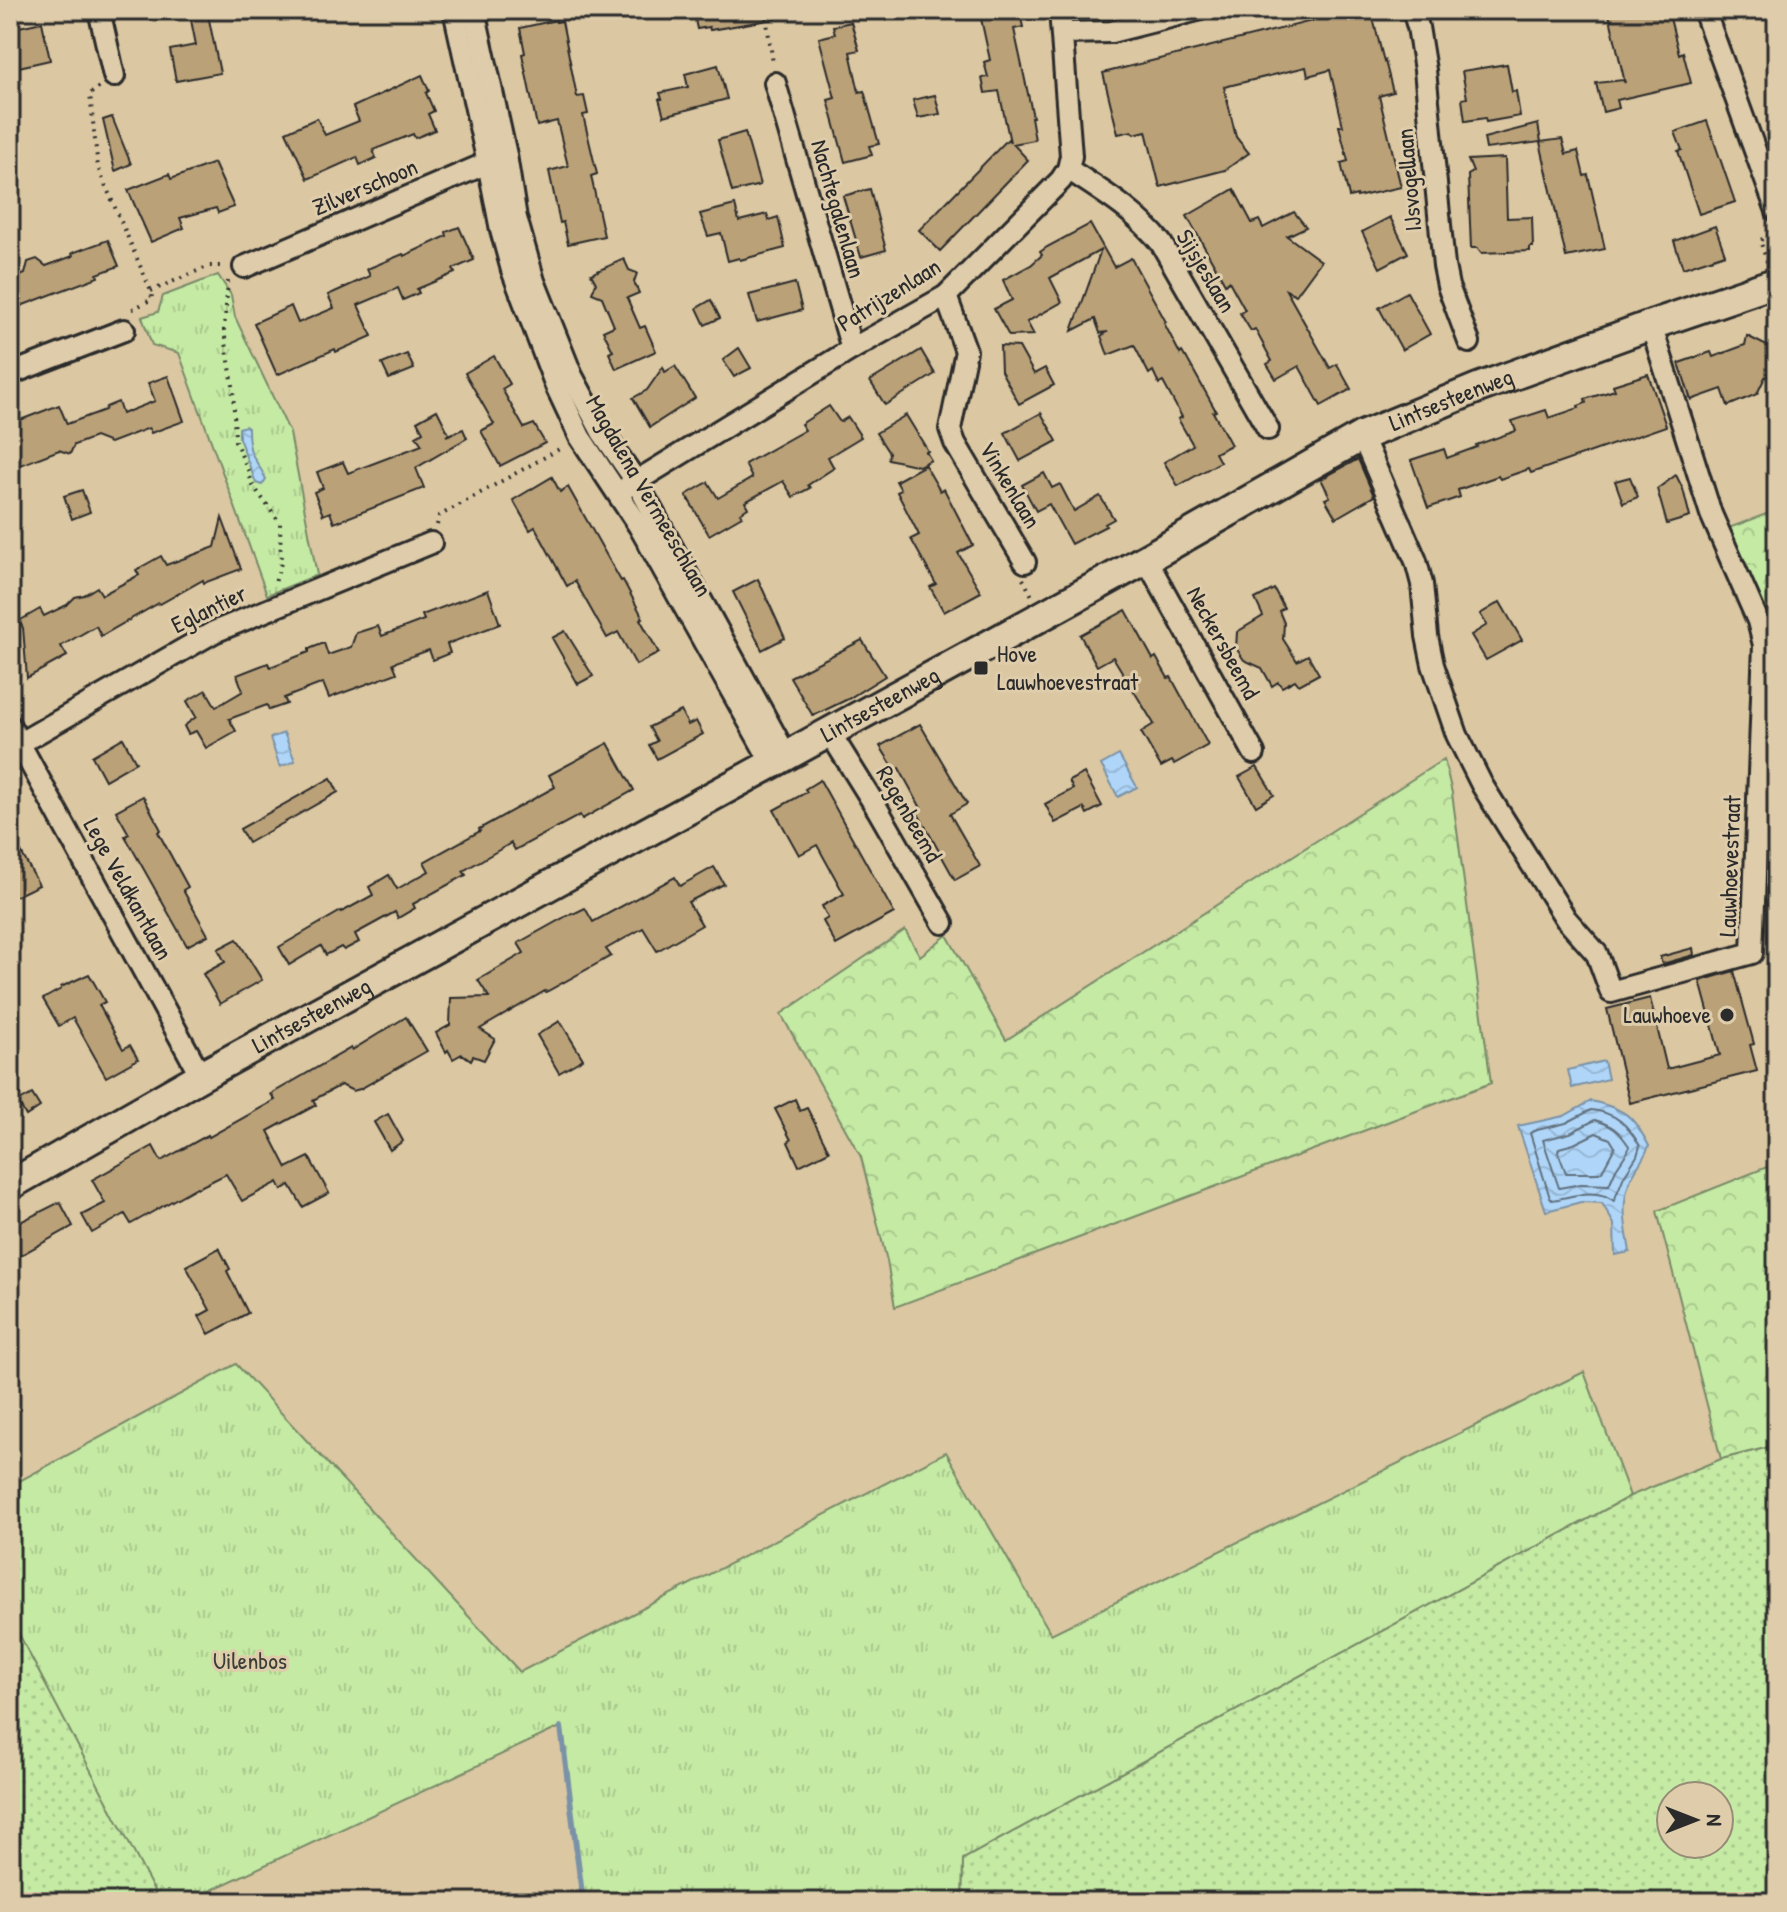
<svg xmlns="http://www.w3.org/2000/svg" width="1787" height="1912" font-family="'Patrick Hand',sans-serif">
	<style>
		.grass { fill: url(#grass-dots); stroke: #788a68; stroke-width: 2; fill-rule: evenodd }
		.forest { fill: url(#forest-crowns); stroke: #788a68; stroke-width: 2 }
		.park { fill: url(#park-tufts); stroke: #788a68; stroke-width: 2 }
		.water { fill: url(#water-waves); stroke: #7a92a7; stroke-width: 2 }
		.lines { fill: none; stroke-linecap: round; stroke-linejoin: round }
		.shore { stroke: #606f7d; stroke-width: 2 }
		.stream { stroke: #7a92a7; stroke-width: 6 }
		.building { fill: #baa178; stroke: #2b2b2b; stroke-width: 2 }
		.street-casing { stroke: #2b2b2b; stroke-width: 26 }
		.secondary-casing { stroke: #2b2b2b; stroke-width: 34 }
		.path { stroke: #2b2b2b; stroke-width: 4; stroke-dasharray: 2 6; stroke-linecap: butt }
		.street { stroke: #deccaa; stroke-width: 20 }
		.secondary { stroke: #deccaa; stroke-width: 28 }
		.poi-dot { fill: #2b2b2b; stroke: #deccaa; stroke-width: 3 }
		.labels { text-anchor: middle; stroke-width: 6; stroke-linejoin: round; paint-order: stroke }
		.street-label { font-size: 24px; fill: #2b2b2b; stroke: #deccaa }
		.poi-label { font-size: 24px; fill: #2b2b2b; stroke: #deccaa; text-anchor: start }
		.park-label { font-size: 24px; fill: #3a3e37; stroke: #deccaa }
	</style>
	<defs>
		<pattern id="grass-dots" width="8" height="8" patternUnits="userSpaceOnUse" patternTransform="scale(2)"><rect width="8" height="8" fill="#c5eaa4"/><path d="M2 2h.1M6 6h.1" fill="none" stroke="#a9c98d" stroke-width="1.8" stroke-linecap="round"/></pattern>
		<pattern id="forest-crowns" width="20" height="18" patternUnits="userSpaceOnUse" patternTransform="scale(2)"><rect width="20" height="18" fill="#c5eaa4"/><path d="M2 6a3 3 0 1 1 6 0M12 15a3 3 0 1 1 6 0" fill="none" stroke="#a9c98d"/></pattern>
		<pattern id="park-tufts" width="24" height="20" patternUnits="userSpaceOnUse" patternTransform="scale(2)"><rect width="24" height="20" fill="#c5eaa4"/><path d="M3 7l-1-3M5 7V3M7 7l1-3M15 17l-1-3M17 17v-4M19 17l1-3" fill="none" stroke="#a9c98d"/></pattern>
		<pattern id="water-waves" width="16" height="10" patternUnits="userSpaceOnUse" patternTransform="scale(2)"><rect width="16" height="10" fill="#afd6f9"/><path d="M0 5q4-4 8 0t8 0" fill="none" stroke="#97b8d6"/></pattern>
	</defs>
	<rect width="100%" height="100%" fill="#dbc7a2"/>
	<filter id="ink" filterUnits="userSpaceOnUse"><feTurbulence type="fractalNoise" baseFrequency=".0125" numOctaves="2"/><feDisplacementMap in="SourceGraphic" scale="16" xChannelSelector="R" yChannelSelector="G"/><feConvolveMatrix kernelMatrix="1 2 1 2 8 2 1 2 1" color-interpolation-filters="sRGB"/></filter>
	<g filter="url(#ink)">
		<g class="grass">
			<path d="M1777 1445V1902H962L963 1859 1630 1496 1721 1459ZM1671 1796H1719V1844H1671Z"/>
			<path d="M12 1621 157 1894 138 1902H10V1622Z"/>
		</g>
		<g class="forest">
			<path d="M1777 510V638L1757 589 1726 529Z"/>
			<path d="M1444 759 1452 793 1491 1083 895 1307 887 1261 861 1157 781 1014 905 930 920 956 947 935 1006 1040Z"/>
			<path d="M1777 1163V1445L1721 1459 1657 1211Z"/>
		</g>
		<g class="park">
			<path d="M218 275 231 295 235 317 290 433 317 575 267 595 179 353 152 345 142 317 158 312 163 296Z"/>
			<path d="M236 1364 520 1672 946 1452 1051 1634 1584 1372 1630 1496 963 1859 962 1902H583L560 1727 186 1902H160L10 1617V1486Z"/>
		</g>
		<g class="water">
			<path d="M245 426 248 428C248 457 255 456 266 479L262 485 256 483 239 438V428Z"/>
			<path d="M284 733 295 761 280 767 270 738Z"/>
			<path d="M1119 755 1137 787 1118 797 1101 765Z"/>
			<path d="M1604 1061 1608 1079 1572 1088 1568 1070Z"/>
			<path d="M1591 1101C1625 1109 1633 1115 1649 1146 1644 1159 1635 1169 1630 1181 1620 1205 1626 1227 1630 1252L1615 1255 1614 1224 1602 1203 1581 1202 1546 1211 1518 1126 1564 1116Z"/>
		</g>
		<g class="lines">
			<g class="shore">
				<path d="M1591 1110C1615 1112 1628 1125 1640 1146L1637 1156 1624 1176 1614 1201C1610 1199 1607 1196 1602 1195 1586 1190 1568 1198 1552 1200L1550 1198 1530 1133 1533 1131 1566 1123Z"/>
				<path d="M1595 1120C1612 1125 1619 1131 1629 1146L1628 1151 1616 1169 1609 1185 1581 1184 1559 1188 1543 1140 1570 1133Z"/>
				<path d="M1596 1133 1610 1139 1615 1147 1602 1171 1599 1173H1566L1558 1152 1559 1148 1574 1144Z"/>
			</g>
			<g class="stream">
				<path d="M572 397 586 427 597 444"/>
				<path d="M561 1727 583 1902"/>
			</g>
		</g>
		<g class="building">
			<path d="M189 10H207L220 73 176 81 170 50 196 45Z"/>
			<path d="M693 10H773L774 19 710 30 709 27 697 29Z"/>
			<path d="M983 10H1019L1023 27 1014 29 1033 117H1031L1035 140 1013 144 1028 160 940 251 919 230 1008 139 1010 142 999 91 985 93 982 78 988 77 984 62 990 60 980 14 984 13Z"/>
			<path d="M1356 10H1371L1384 62 1385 61 1393 92 1379 96 1401 187 1357 197V195L1349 197 1341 163 1348 161 1339 126H1343L1330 70 1308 76 1306 67 1224 87 1236 137 1249 153 1225 170 1160 187 1146 131 1134 134 1132 131 1118 134 1103 73Z"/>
			<path d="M1627 10H1668L1679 54 1683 52 1691 83 1617 100 1619 108 1603 112 1596 83 1623 80 1625 83 1609 14Z"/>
			<path d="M556 20V22L562 21 577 97 584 96 588 114 583 115 597 174 591 176 604 236 568 244 563 222 560 223 549 171 568 166 557 121 537 126 522 54 525 53 520 28Z"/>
			<path d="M42 22 50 60 10 69V29Z"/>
			<path d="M851 22 859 50 850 52 859 92 864 91 879 144 869 146 872 155 845 162 828 100 835 98 819 38 835 34 833 26Z"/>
			<path d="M1507 64 1512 92 1516 91 1520 116 1486 122 1485 118 1465 121 1462 99 1467 98 1462 71Z"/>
			<path d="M718 65 727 99 664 116 659 99H662L660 93 688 87 685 74Z"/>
			<path d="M422 75 429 91 426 93 434 111 428 114 435 130 415 138 413 134 373 150 376 158 360 165 357 157 308 179 286 132 317 118 325 135 359 121 353 107Z"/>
			<path d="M935 95 940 114 918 118 913 100Z"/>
			<path d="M112 117 131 164 115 171 103 120Z"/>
			<path d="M1707 121 1735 202 1699 214 1678 151 1682 150 1675 132Z"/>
			<path d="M1538 124 1541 142 1486 149 1484 138Z"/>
			<path d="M745 132 760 185 732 192 718 140Z"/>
			<path d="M1562 139 1566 154 1578 151 1584 176 1588 175 1605 249 1566 257 1540 142Z"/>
			<path d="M1505 158 1507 218 1532 217 1533 247H1530V251L1481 253 1477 248H1471L1468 175 1473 172 1468 160Z"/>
			<path d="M214 163 234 207 218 213 216 208 180 218 184 228 151 242 128 190 169 174 171 179Z"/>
			<path d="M870 189 886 250 861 257 843 196Z"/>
			<path d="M1234 189 1252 223 1259 220 1263 228 1294 212 1306 227 1287 236 1321 261 1296 295 1286 290 1330 368 1337 364 1351 389 1321 406 1299 366 1276 379 1267 364 1272 361 1255 329 1251 331 1240 313 1245 310 1229 281 1225 284 1187 216Z"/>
			<path d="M735 205 739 221 767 214 769 220 778 217 785 248 740 260 739 258 728 261 721 233 708 236 700 214Z"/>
			<path d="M1390 217 1408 253 1380 268 1362 232Z"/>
			<path d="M1090 224 1114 267 1131 258 1166 322 1164 323 1180 354 1182 352 1185 357H1186L1216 411 1213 412 1231 445 1215 453 1220 462 1178 486 1164 462 1193 445 1178 419 1182 417 1163 382 1159 384 1153 371 1149 374 1134 345 1108 355 1101 336 1108 332 1100 333 1095 319 1072 331 1101 250 1050 278 1062 302 1027 322 1034 335 1009 336 994 309 1012 300 1003 280 1031 265 1042 255 1040 252 1047 247Z"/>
			<path d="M1715 226 1725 254 1683 268 1674 241Z"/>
			<path d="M459 227 474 260 453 269 455 273 417 289 419 293 403 300 398 288 358 305 372 336 336 352 335 349 277 375 254 323 291 306 298 323 334 308 328 295 370 276 367 269 403 254 404 256 447 236 446 232Z"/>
			<path d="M108 240 119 266 97 274 98 277 10 310V280L25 274 28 262 37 259 46 266 73 256 72 253Z"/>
			<path d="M624 259 629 270 637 273 634 282 639 293 627 298 640 328 645 326 656 351 616 369 609 353 613 351 603 331 614 326 602 297 592 293 596 283 591 274Z"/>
			<path d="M795 283 802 310 757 322 749 295Z"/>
			<path d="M1407 292 1430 334 1402 350 1379 308Z"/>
			<path d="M711 300 720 318 705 325 697 308Z"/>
			<path d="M1747 336 1777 351V373L1765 377 1757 394 1728 406 1722 389 1691 400 1679 363 1711 352 1713 357 1745 345Z"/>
			<path d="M1000 346 1019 347 1034 374 1045 368 1054 385 1019 404 1001 371Z"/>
			<path d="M739 348 751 368 734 377 723 360Z"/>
			<path d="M921 350 935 374 885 405 870 381Z"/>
			<path d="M407 354 414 369 389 379 382 364Z"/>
			<path d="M494 356 510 384 502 389 524 428 534 424 545 443 500 466 481 431 494 424 465 373Z"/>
			<path d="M675 366 695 398 650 427 633 398 647 390 663 367 665 372Z"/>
			<path d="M1648 374 1666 426 1531 473 1529 469 1500 479 1498 476 1458 490 1460 497 1428 508 1411 460 1444 449 1447 458 1477 447 1476 445 1516 431 1512 421 1546 410 1549 418 1579 408 1578 406 1586 403 1585 399 1615 390 1613 385Z"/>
			<path d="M168 376 184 421 151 433 149 428 110 443 95 437 74 445 70 454 59 450 10 469V424L59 405 67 424 105 410 106 407 118 402 122 414 155 401 148 383Z"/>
			<path d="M829 406 840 422 848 417 861 437 828 457 834 468 808 485 810 488 793 497 783 481 745 502 748 508 740 513 742 516 709 535 686 495 708 482 718 498 752 478 745 464 805 430 801 424Z"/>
			<path d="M437 410 449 434 446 436 463 429 467 438 416 468 424 488 334 523 330 512 323 515 314 492 323 488 317 472 343 462 348 473 422 445 416 436 423 432 417 421Z"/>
			<path d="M1041 413 1057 441 1020 461 1005 433Z"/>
			<path d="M906 415 928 451 926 452 931 460 919 466 888 459 889 453 876 433Z"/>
			<path d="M1358 459 1374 496 1336 518 1325 499 1330 497 1321 479Z"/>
			<path d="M925 465 940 491 944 489 973 545 958 553 981 592 944 612 930 587 936 584 911 539 919 535 897 492 901 490 896 481Z"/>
			<path d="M1044 473 1052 488 1060 484 1074 511 1100 496 1114 519 1105 524 1106 526 1071 544 1049 504 1036 511 1022 485Z"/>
			<path d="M1676 475 1683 489 1690 517 1667 524 1657 489Z"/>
			<path d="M552 477 560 492 568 487 621 581 623 580 643 618 640 619 659 653 636 665 618 632 607 638 575 581 567 586 535 527 530 530 513 500Z"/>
			<path d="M1630 477 1638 497 1623 503 1615 481Z"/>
			<path d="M82 490 90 512 72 519 64 496Z"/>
			<path d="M222 518 241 569 204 583 203 580 160 604 159 603 101 636 96 626 61 646 67 656 27 678 23 628 19 621 40 609 44 616 67 605 75 597 84 595 97 587 102 595 139 575 136 570 161 556 166 565 215 547Z"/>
			<path d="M758 579 785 638 762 650 733 592Z"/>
			<path d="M1274 589 1284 608 1279 611 1284 623 1283 639 1297 661 1308 655 1319 674 1299 685 1295 680 1282 687 1278 682 1272 686 1262 668 1244 660 1236 648 1237 632 1263 616 1255 599Z"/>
			<path d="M488 590 500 624 447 644 450 653 433 660 429 650 393 663 397 673 329 698 323 683 284 698 287 704 269 710 267 705 229 719 236 731 206 748 196 731 188 734 184 726 196 717 187 701 206 690 216 707 243 691 237 675 268 663 270 667 309 652V649L324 643 328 655 351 647 356 633 378 626 382 636 424 620 422 615Z"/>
			<path d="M1500 602 1522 640 1486 660 1471 635 1487 625 1480 614Z"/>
			<path d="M1126 610 1153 659 1156 657 1168 678 1171 677 1208 745 1174 764 1172 761 1161 767 1141 732 1154 724 1113 657 1097 666 1080 635Z"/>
			<path d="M565 631 593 676 578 684 552 638Z"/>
			<path d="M862 640 885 676 848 699 813 716 790 677Z"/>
			<path d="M681 711 688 725 696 721 703 734 657 759 649 745 657 741 649 727Z"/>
			<path d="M920 724 967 804 950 814 980 866 955 880 916 810 921 808 899 768 895 770 880 746Z"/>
			<path d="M123 738 136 762 105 780 92 756Z"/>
			<path d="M608 743 634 790 582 819 580 815 515 850 511 843 463 871 466 875 413 904 415 908 398 918 395 912 355 934 359 942 344 950 341 947 326 955 321 946 289 965 279 947 341 911 342 912 373 895 369 887 389 875 397 889 429 871 424 862 480 831 479 829 555 787 549 775Z"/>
			<path d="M1257 767 1274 795 1256 806 1239 777Z"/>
			<path d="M1084 773 1102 806 1087 814 1084 808 1055 823 1045 804 1073 789 1069 781Z"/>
			<path d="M331 778 338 792 248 843 240 829Z"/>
			<path d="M820 780 894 913 836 945 823 921 828 918 822 906 844 894 817 845 799 855 774 810 807 792 805 789Z"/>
			<path d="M143 796 161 830 158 832 188 887 183 890 208 935 187 946 125 836 129 834 116 811Z"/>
			<path d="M10 832 39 885 10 899Z"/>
			<path d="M714 867 724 884 688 902 702 925 657 951 643 928 606 949 611 956 546 992 545 991 480 1029 495 1039 484 1060 473 1056 471 1060 462 1054 453 1059 448 1050 446 1052 436 1033 450 1025 451 998 489 997 478 980 524 953 518 943 572 913 573 914 585 908 593 922 675 877 680 886Z"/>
			<path d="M237 939 262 980 220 1004 203 974 225 962 218 949Z"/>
			<path d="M1693 948 1694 955 1662 964 1660 957Z"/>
			<path d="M1734 971 1754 1044 1750 1045 1757 1071 1630 1103 1607 1009 1650 998 1667 1069 1720 1055 1700 981Z"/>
			<path d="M89 974 105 1002 99 1005 123 1049 130 1045 138 1059 106 1077 73 1018 59 1026 43 999 61 989V987Z"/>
			<path d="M406 1017 427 1051 360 1089 353 1091 341 1085 313 1100 316 1105 268 1131 287 1168 309 1157 329 1193 303 1207 290 1185 282 1190 278 1182 242 1201 226 1174 198 1188 197 1187 131 1224 125 1214 92 1233 82 1215 105 1203 92 1180 153 1146 161 1161 208 1135 209 1137 275 1100 271 1094 351 1048 352 1050Z"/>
			<path d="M560 1021 583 1059 559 1073 537 1035Z"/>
			<path d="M32 1094 40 1107 26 1116 18 1102Z"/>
			<path d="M795 1099 800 1111 807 1108 829 1151 799 1166 788 1142 791 1140 775 1109Z"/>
			<path d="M388 1114 403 1141 390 1150 374 1122Z"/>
			<path d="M60 1202 73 1226 10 1261V1227Z"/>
			<path d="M219 1248 230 1269 227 1271 248 1313 209 1334 199 1316 210 1310 186 1266Z"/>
		</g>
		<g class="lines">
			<defs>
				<g id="street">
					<path d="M99 10 114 76"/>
					<path d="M454 10 488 163 501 230 512 270 556 386 580 437 639 526 772 763"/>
					<path d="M474 10 506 155 516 218 534 281 572 376 602 432 636 481 786 755"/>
					<path d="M1413 10 1418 27 1425 70 1444 266 1448 286 1469 342"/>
					<path d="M1704 10 1777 211"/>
					<path d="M1063 33 1111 32 1198 10"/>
					<path d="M775 83 852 349"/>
					<path d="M1068 169C1103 192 1134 210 1161 243L1268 429"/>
					<path d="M244 267 499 158"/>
					<path d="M946 296 966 351 950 429 955 443 1025 562"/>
					<path d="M10 374 124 330"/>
					<path d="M1362 436 1416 561 1422 584 1427 636 1433 665 1457 735 1482 785 1566 919 1597 954 1611 992 1752 953 1764 645 1758 621 1711 514 1651 325"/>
					<path d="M627 487 852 349 946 296 1061 180 1068 169 1071 156 1060 10"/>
					<path d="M1146 559 1254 753"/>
					<path d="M10 726 201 1076"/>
					<path d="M830 733 878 810 943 923"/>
					<path d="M20 743 214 632 431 543"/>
				</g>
				<g id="secondary">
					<path id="s1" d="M10 1185 201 1076 1146 559 1362 436 1478 388 1651 325 1777 282"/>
				</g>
			</defs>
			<use href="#street" class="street-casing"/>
			<use href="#secondary" class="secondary-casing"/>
			<g class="path">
				<path d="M765 10 773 63"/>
				<path d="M99 87 90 94 98 168 151 291 152 299 131 310 130 313"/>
				<path d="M1767 262 1760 240 1777 234"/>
				<path d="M228 281 224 330 233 386 235 441 248 470 252 484 280 523 281 563 274 586"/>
				<path d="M151 291 209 266H223"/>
				<path d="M437 525 439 516 563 447"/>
				<path d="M1023 579 1032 596"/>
			</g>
			<use href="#street" class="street"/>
			<use href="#secondary" class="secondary"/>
		</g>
	</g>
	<g class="poi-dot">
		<rect x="973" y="660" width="16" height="16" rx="4"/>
		<circle cx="1727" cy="1015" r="8"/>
	</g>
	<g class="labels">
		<g class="street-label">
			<text transform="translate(1409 180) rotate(-95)" y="8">IJsvogellaan</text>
			<text transform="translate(365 187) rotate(-23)" y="8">Zilverschoon</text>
			<text transform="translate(838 209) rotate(74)" y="8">Nachtegalenlaan</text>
			<text transform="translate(1206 271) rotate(59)" y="8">Sijsjeslaan</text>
			<text transform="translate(889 295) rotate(-32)" y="8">Patrijzenlaan</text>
			<text dy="8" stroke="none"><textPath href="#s1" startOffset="1642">Lintsesteenweg</textPath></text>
			<text transform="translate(1010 485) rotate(59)" y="8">Vinkenlaan</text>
			<text transform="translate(649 496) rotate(60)" y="8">Magdalena Vermeeschlaan</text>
			<text transform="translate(209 609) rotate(-26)" y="8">Eglantier</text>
			<text transform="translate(1223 643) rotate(61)" y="8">Neckersbeemd</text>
			<text dy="8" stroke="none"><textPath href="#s1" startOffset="994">Lintsesteenweg</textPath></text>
			<text transform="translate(909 814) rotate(60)" y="8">Regenbeemd</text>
			<text transform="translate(1730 866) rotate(-88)" y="8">Lauwhoevestraat</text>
			<text transform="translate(128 889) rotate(61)" y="8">Lege Veldkantlaan</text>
			<text dy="8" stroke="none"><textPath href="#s1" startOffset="346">Lintsesteenweg</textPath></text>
		</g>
		<g class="poi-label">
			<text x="997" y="662">Hove<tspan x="997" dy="28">Lauwhoevestraat</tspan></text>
			<text x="1711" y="1023" text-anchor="end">Lauwhoeve</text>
		</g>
		<g class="park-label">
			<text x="250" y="1669">Uilenbos</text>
		</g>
	</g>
	<rect width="1787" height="1912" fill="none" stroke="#deccaa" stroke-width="40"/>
	<rect x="20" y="20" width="1747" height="1872" fill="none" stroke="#2b2b2b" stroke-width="3" filter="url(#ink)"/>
	<g transform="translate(1695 1820) rotate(90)"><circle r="38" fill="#deccaa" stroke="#968c77" stroke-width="2"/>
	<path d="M0-6L14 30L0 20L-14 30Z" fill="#2b2b2b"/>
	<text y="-12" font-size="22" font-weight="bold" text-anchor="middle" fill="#2b2b2b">N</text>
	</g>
</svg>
